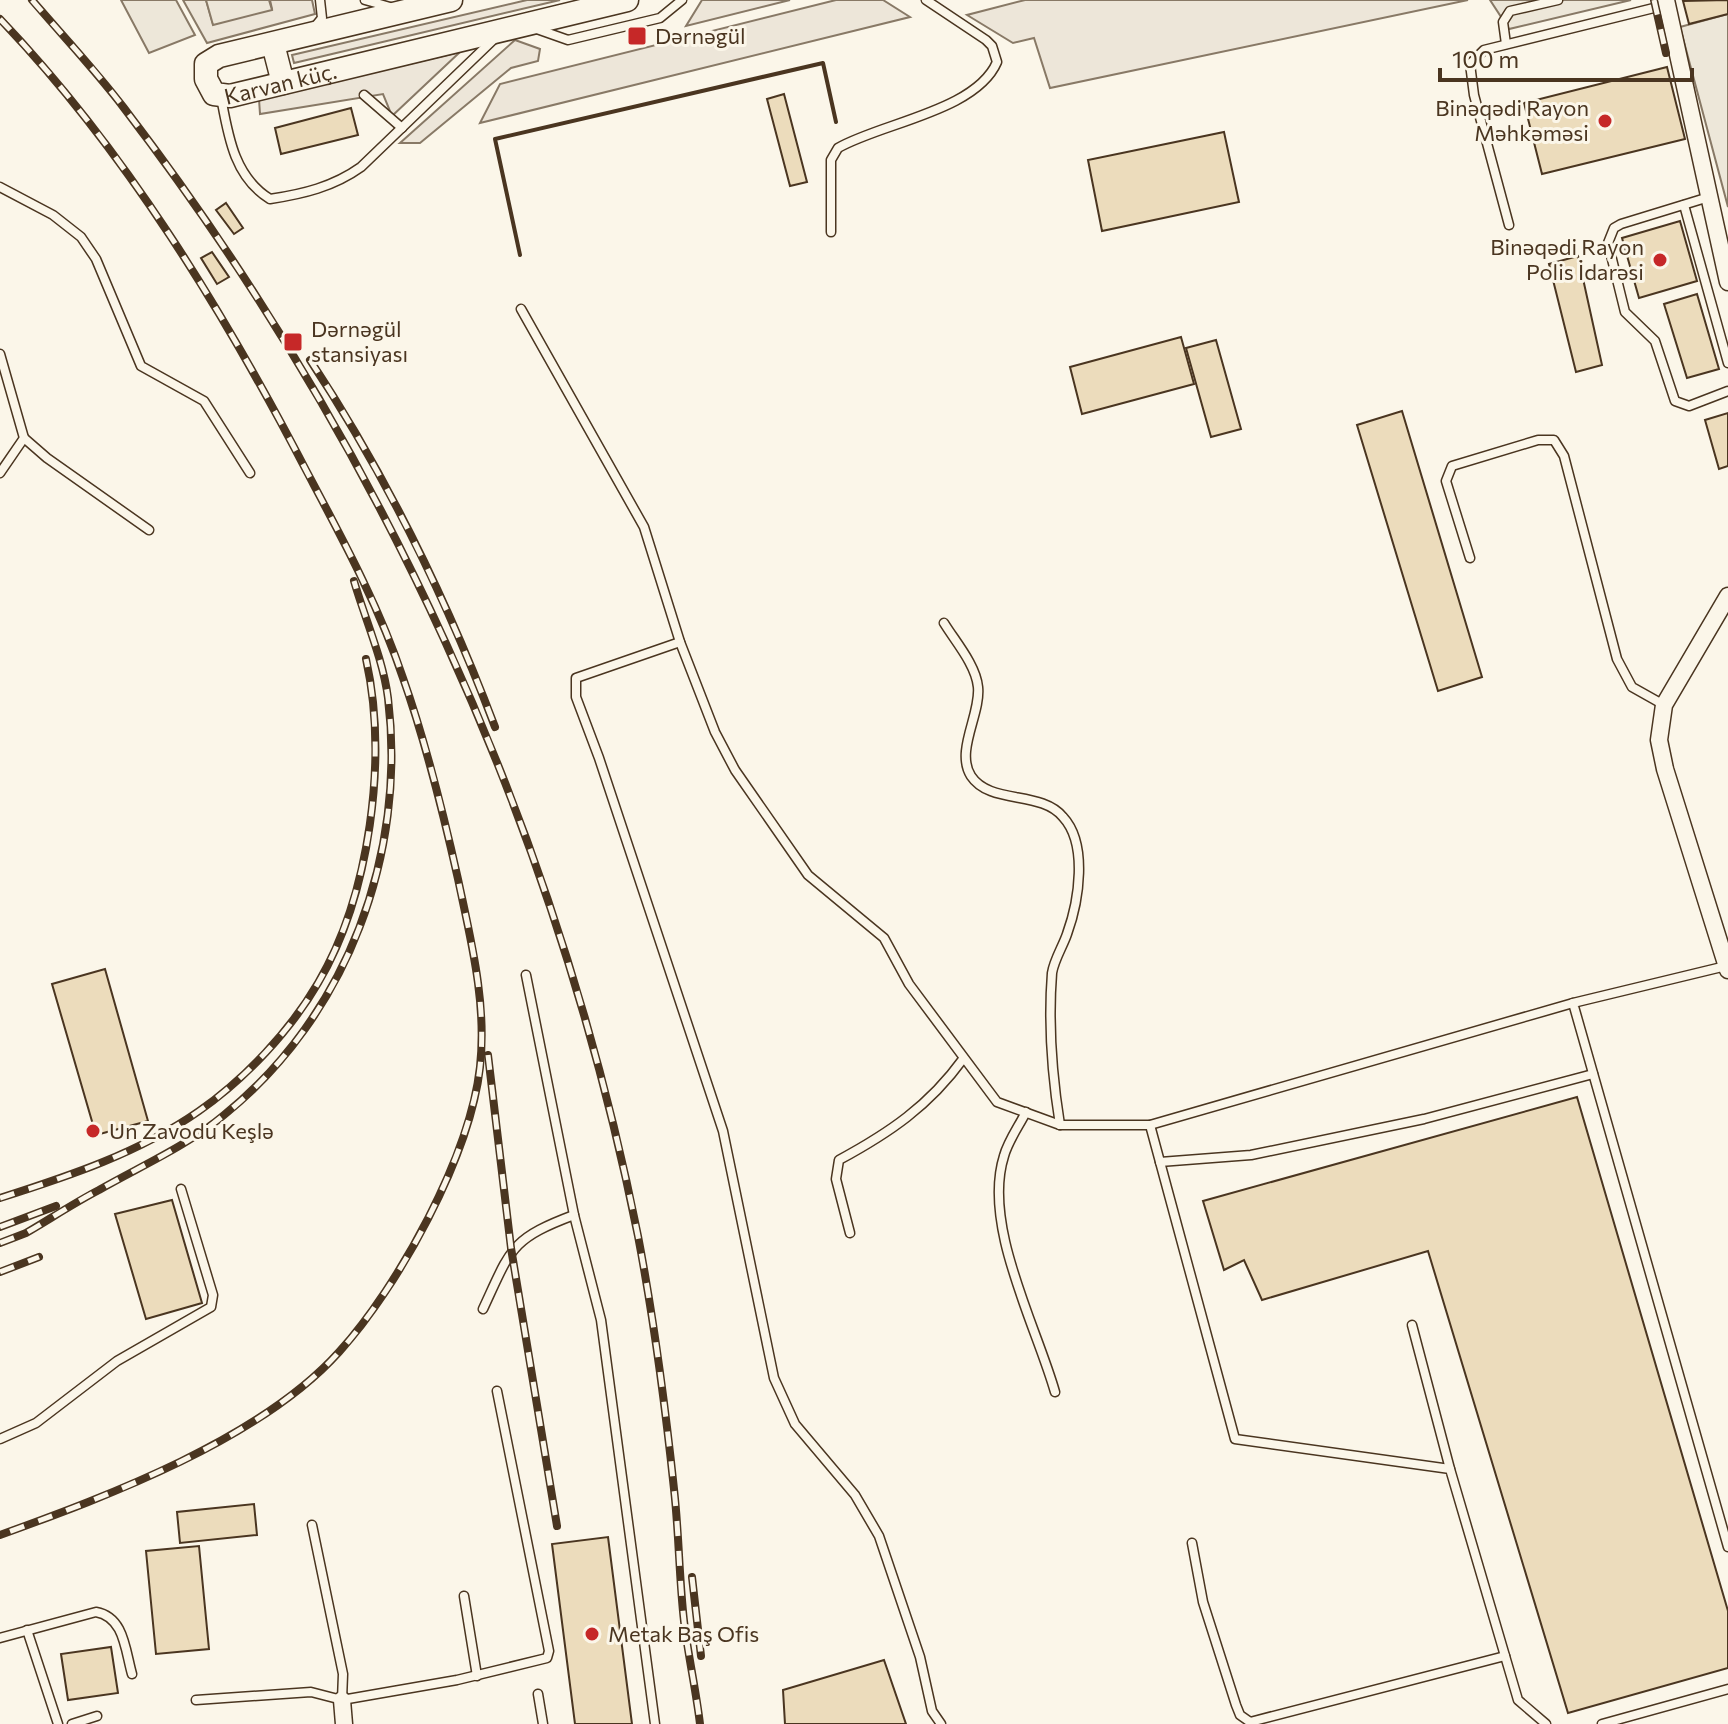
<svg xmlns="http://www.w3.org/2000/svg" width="1728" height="1724" font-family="Commissioner,sans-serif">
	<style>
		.green { fill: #ede6d9; stroke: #887966; stroke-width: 2 }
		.parking { fill: #ede7d9; stroke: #887966; stroke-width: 2 }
		.building { fill: #ecdcbc; stroke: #4a3520; stroke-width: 2 }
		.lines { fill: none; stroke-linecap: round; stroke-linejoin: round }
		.lane-casing { stroke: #4a3520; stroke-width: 11 }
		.street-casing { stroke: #4a3520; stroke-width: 19 }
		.secondary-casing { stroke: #4a3520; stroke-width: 25 }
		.lane { stroke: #fbf6e9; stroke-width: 8 }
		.street { stroke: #fbf6e9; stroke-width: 16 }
		.secondary { stroke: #fbf6e9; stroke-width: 22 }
		.rail-casing { stroke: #4a3520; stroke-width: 8 }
		.rail { stroke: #fbf6e9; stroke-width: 5; stroke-dasharray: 15; stroke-linecap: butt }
		.wall { stroke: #4a3520; stroke-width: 4 }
		.poi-dot { fill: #c62828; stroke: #fbf6e9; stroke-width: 3 }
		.labels { text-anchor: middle; stroke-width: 6; stroke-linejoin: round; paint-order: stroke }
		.poi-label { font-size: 22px; fill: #4a3520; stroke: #fbf6e9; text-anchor: start }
		.street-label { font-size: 22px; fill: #4a3520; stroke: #fbf6e9 }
	</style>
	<rect width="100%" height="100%" fill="#fbf6e9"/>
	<g class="green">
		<path d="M183 0H206L213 24 272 9 270 0H312L315 14 207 43Z"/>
		<path d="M527 0H560L294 63 292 55Z"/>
		<path d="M702 0H790L686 26Z"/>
		<path d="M836 0H883L910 17 480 123 500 84Z"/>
		<path d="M1025 0H1468L1050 88 1034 38 1013 43 967 15Z"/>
		<path d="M515 40 540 49 538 61 511 68 420 143H400Z"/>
		<path d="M460 52 392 116 383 94 260 114 259 99Z"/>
	</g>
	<g class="parking">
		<path d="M121 0H176L195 35 149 53Z"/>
		<path d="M206 0H269L272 10 213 25Z"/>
		<path d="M1490 0H1631L1509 29Z"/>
		<path d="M1728 14V207L1680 27Z"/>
	</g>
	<g class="building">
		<path d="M1728 0V14L1689 24 1683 1Z"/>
		<path d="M1667 67 1685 139 1542 174 1524 103Z"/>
		<path d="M784 94 807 182 790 186 767 99Z"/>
		<path d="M351 108 358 135 281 154 275 128Z"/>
		<path d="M1224 132 1239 202 1102 231 1088 160Z"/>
		<path d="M226 203 243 228 234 234 216 210Z"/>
		<path d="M1680 221 1697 281 1639 298 1622 238Z"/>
		<path d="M212 252 229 277 217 284 201 258Z"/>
		<path d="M1578 256 1602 365 1576 372 1549 264Z"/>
		<path d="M1697 294 1719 369 1687 378 1664 304Z"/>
		<path d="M1181 337 1194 384 1082 414 1070 367Z"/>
		<path d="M1216 340 1241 429 1211 437 1186 348Z"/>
		<path d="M1402 411 1482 677 1438 691 1357 425Z"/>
		<path d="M1728 413V466L1719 469 1705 420Z"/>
		<path d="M105 969 148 1121 96 1135 52 984Z"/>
		<path d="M1577 1097 1728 1611V1668L1568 1713 1428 1251 1262 1300 1244 1260 1224 1270 1203 1201Z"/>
		<path d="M172 1200 202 1303 146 1319 115 1214Z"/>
		<path d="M254 1504 257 1535 180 1543 177 1512Z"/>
		<path d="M608 1537 632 1724H575L552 1544Z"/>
		<path d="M199 1546 209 1649 156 1654 146 1551Z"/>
		<path d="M111 1647 118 1693 68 1700 61 1654Z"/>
		<path d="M884 1660 906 1724H785L783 1690Z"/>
	</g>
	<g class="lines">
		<defs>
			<g id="lane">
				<path d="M365 0 390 7"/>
				<path d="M314 28 322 18 320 0"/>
				<path d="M534 28 568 40 660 18 682 0"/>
				<path d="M1506 44 1503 22 1510 11 1558 0"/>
				<path d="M364 95 402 128"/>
				<path d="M221 97C228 135 234 177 270 199 303 194 333 187 361 167L494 39"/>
				<path d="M0 187 53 215 81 237 96 259 141 366 204 401 250 473"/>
				<path d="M1709 197 1621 224 1614 228 1608 243 1625 312 1655 341 1675 401 1689 406 1728 391"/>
				<path d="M1684 205 1728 363"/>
				<path d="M1509 225 1474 95 1470 64 1484 50 1666 5"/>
				<path d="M831 232V160L838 148C881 123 976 111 997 62L992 46 986 40 926 0"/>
				<path d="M521 309 644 527 680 642 715 732 735 770 808 875 884 938 909 984 997 1102 1060 1125H1150L1573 1003"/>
				<path d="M0 354 24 438 0 473"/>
				<path d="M24 438 47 458 149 530"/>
				<path d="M1470 558 1446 481 1452 466 1538 440H1554L1564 456 1617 659 1632 687 1664 705"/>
				<path d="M944 623C955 641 976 665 978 687 981 714 955 751 971 776 990 805 1041 790 1063 817 1088 844 1079 901 1067 934 1063 946 1054 960 1052 973 1048 1024 1052 1075 1060 1125"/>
				<path d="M680 642 576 678V697L599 758 723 1131 774 1378 795 1424 855 1495 879 1536 920 1657 932 1711 941 1724"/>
				<path d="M1726 966 1573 1003 1728 1547"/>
				<path d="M526 975 574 1215 601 1320 655 1724"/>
				<path d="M1026 1112C1019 1126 1008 1141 1004 1156 982 1225 1036 1325 1055 1392"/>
				<path d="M1150 1125 1235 1439 1450 1469 1518 1700 1546 1724"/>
				<path d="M1160 1162 1251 1155 1424 1119 1593 1074"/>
				<path d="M850 1233 836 1179 839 1160C889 1133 929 1106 963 1059"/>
				<path d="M483 1309C511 1249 510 1239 574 1215"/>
				<path d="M1412 1325 1450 1469"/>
				<path d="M0 1439 36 1423 117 1361 211 1307 213 1295 181 1189"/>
				<path d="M312 1525 343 1674 342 1700"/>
				<path d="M1192 1543 1203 1602 1236 1705 1240 1715 1250 1722 1505 1656"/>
				<path d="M464 1596 477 1676"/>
				<path d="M27 1630 58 1724"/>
				<path d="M0 1638 96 1612C124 1617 125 1649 132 1674"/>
				<path d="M538 1694 543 1724"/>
				<path d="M196 1700 311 1692 342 1700 457 1680 547 1658 549 1651 497 1391"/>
				<path d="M72 1724 97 1716"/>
				<path d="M1602 1724 1728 1689"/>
			</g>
			<g id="street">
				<path d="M1666 0 1728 282"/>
				<path d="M1728 596 1664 705 1659 740 1665 769 1728 970"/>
				<path d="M342 1700 344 1724"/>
			</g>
			<g id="secondary">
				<path id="s1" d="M451 0 219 56 206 64V79L214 94 230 96 627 0"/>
				<path d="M273 44 283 83"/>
			</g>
		</defs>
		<use href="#lane" class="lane-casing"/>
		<use href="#street" class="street-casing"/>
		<use href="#secondary" class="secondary-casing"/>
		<use href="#lane" class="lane"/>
		<use href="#street" class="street"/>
		<use href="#secondary" class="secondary"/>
		<defs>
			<g id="rail">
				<path d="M32 0C63 36 96 71 124 108 378 440 556 825 638 1236 654 1320 665 1404 674 1489 679 1533 679 1577 684 1621 688 1655 696 1690 700 1724"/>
				<path d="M1654 0 1666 53"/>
				<path d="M0 19C126 151 224 312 307 472 343 540 379 606 403 678 426 743 443 812 458 879 471 941 487 1003 480 1067 470 1156 399 1286 339 1352 261 1439 108 1496 0 1535"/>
				<path d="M310 360C384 472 447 600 495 727"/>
				<path d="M488 1055 511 1248 557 1526"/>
				<path d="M0 1198C69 1176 139 1153 199 1111 245 1079 290 1031 318 983 370 895 388 758 366 659"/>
				<path d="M0 1227 56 1206"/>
				<path d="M0 1243 26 1233C50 1219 74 1203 99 1190 141 1166 187 1146 224 1115 347 1016 407 854 388 698 383 659 365 619 354 581"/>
				<path d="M0 1272 39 1257"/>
				<path d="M692 1577 701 1656"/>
			</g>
		</defs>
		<use href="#rail" class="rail-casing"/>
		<use href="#rail" class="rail"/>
		<path class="wall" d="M520 255 495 139 823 63 836 122"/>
	</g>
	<g class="poi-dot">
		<rect x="627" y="26" width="20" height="20" rx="4"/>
		<circle cx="1605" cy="121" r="8"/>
		<circle cx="1660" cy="260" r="8"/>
		<rect x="283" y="332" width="20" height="20" rx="4"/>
		<circle cx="93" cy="1131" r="8"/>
		<circle cx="592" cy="1634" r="8"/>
	</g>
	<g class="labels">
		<g class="poi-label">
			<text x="655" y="44">Dərnəgül</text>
			<text x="1589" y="116" text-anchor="end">Binəqədi Rayon<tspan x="1589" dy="25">Məhkəməsi</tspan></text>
			<text x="1644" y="255" text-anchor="end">Binəqədi Rayon<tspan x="1644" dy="25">Polis İdarəsi</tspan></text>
			<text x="311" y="337">Dərnəgül<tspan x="311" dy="25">stansiyası</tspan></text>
			<text x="109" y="1139">Un Zavodu Keşlə</text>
			<text x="608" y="1642">Metak Baş Ofis</text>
		</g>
		<g class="street-label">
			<text dy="8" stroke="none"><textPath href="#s1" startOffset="354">Karvan küç.</textPath></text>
		</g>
	</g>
	<path d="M1440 68v12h252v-12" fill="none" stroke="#4a3520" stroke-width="4"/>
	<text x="1452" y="68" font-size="24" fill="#4a3520" stroke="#fbf6e9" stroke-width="6" paint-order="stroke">100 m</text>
</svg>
